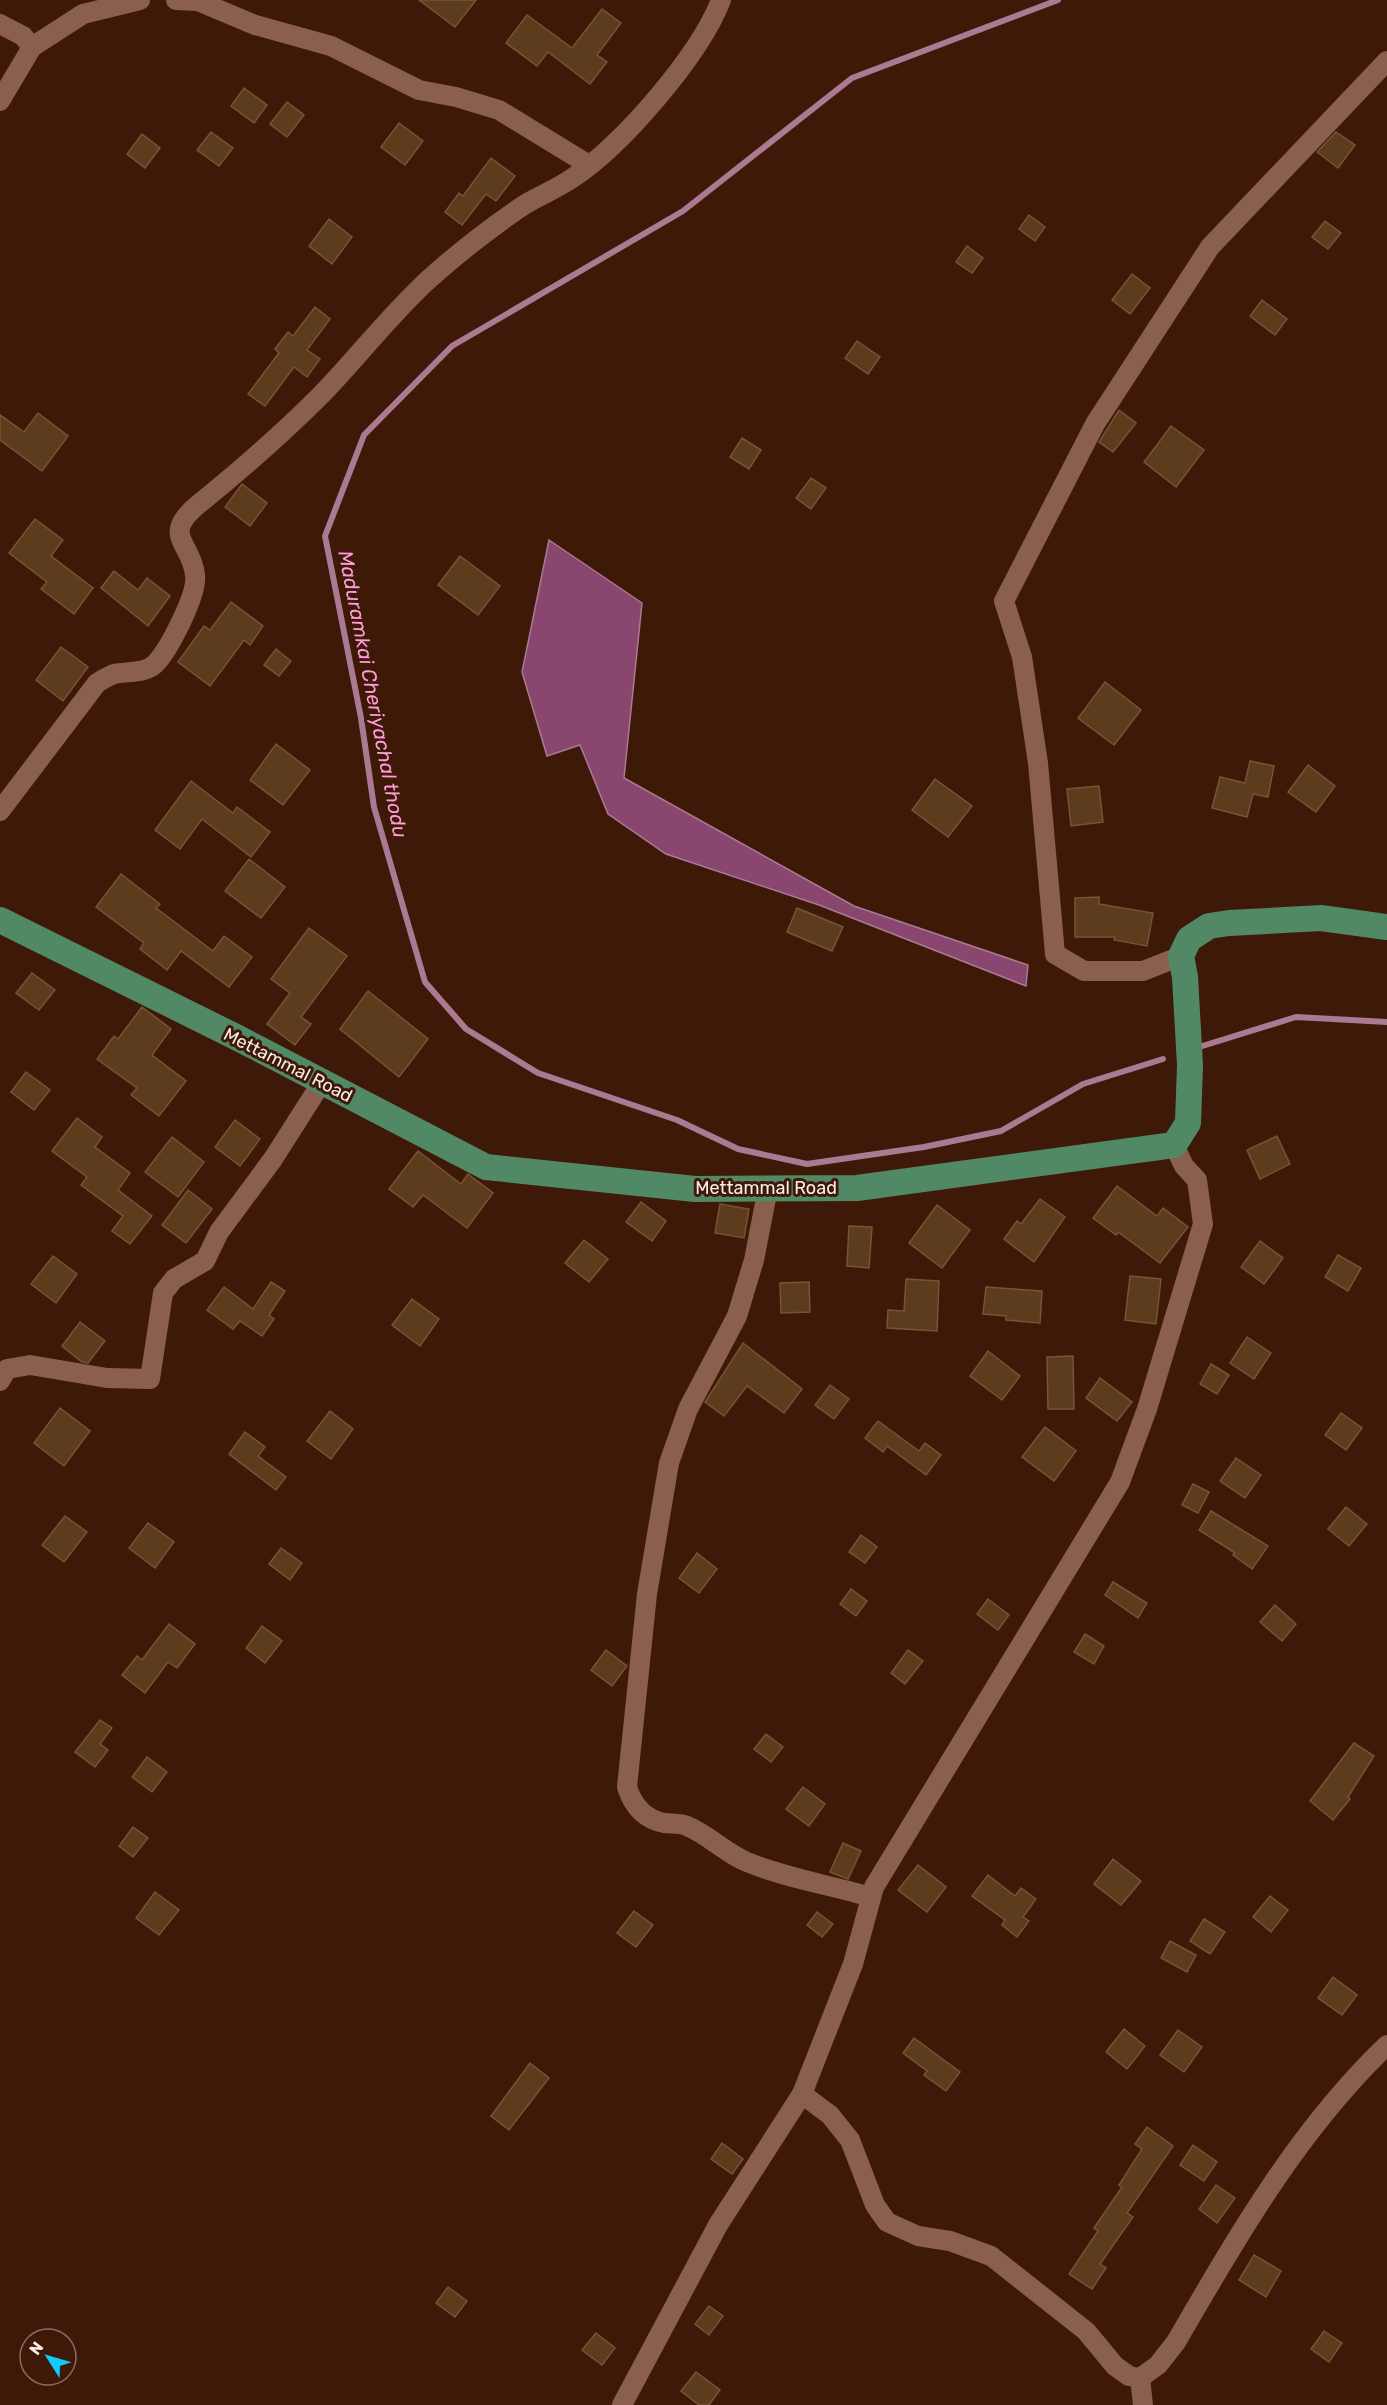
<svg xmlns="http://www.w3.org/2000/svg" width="1387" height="2405" font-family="Rubik,sans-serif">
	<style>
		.water { fill: #894770; stroke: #ac7993; stroke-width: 1.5 }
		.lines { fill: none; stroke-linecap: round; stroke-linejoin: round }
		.stream { stroke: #ac7993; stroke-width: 6 }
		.building { fill: #5c3c1d; stroke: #765435; stroke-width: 1.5 }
		.minor { stroke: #8a5f4d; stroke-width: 20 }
		.major { stroke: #518866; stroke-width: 26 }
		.labels { text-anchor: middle; stroke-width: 6; stroke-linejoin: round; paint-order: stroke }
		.street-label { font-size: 18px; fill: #fcede6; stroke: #3e1908 }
		.water-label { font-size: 20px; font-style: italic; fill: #fe9dd8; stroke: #3e1908 }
	</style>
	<rect width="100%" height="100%" fill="#3e1908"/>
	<path class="water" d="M549 540 642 603 624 778 854 906 1028 965 1026 986 819 905 666 854 608 814 580 745 547 756 522 672Z"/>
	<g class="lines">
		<g class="stream">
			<path d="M1058 0 852 78 683 211 452 346 364 435 325 536 361 718 374 807 425 982 466 1029 538 1073 677 1120 738 1149 807 1164 924 1147 1001 1131 1083 1084 1163 1059"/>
			<path d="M1196 1048 1296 1017 1387 1022"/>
		</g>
	</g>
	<g class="building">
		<path d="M419 0H476L455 27Z"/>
		<path d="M602 9 621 23 597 55 607 62 590 84 548 52 537 66 506 43 527 15 572 48Z"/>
		<path d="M244 88 267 105 254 123 231 106Z"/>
		<path d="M287 102 304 115 287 137 270 124Z"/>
		<path d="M399 123 423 141 405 165 381 147Z"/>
		<path d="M211 132 233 148 219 166 197 150Z"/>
		<path d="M1336 132 1355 145 1338 168 1317 152Z"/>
		<path d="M142 134 160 148 145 168 127 154Z"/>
		<path d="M491 158 515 176 496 201 486 194 462 225 445 212 459 193 463 196Z"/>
		<path d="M1029 215 1045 227 1035 241 1019 229Z"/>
		<path d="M329 219 352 237 332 264 309 246Z"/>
		<path d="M1325 221 1341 233 1328 249 1312 237Z"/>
		<path d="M967 246 983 258 972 273 956 262Z"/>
		<path d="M1132 274 1150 288 1130 314 1112 300Z"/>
		<path d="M1262 300 1287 319 1275 335 1250 316Z"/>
		<path d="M315 307 330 319 307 350 320 359 307 377 294 367 265 406 248 394 279 353 275 349 288 332 293 336Z"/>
		<path d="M857 341 880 357 868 374 845 358Z"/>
		<path d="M1119 410 1136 423 1113 452 1099 442Z"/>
		<path d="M38 413 68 436 42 471 0 440V415L24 432Z"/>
		<path d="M1171 426 1204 450 1176 487 1144 462Z"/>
		<path d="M742 438 761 450 749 469 730 457Z"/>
		<path d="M811 478 826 488 811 509 796 498Z"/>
		<path d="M242 484 267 503 250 526 225 507Z"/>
		<path d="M35 519 63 540 51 556 93 588 74 614 41 589 47 582 9 553Z"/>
		<path d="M460 556 500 586 478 615 438 585Z"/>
		<path d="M114 571 138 590 147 578 170 596 148 626 101 588Z"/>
		<path d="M231 602 263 626 250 645 244 640 210 686 178 662 204 626 210 630Z"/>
		<path d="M61 647 88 667 63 701 36 680Z"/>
		<path d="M276 649 291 661 279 676 264 665Z"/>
		<path d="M1105 682 1141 710 1114 745 1078 718Z"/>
		<path d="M276 744 310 770 283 805 250 780Z"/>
		<path d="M1250 761 1274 766 1268 797 1253 794 1247 817 1212 808 1220 777 1245 783Z"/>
		<path d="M1308 765 1335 786 1316 812 1288 792Z"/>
		<path d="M935 779 972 806 948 837 912 810Z"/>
		<path d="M191 781 233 813 237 807 270 832 251 857 202 819 180 849 155 830Z"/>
		<path d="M1099 786 1103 822 1071 826 1067 789Z"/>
		<path d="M249 859 285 887 261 918 225 891Z"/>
		<path d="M121 874 160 904 156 908 213 951 224 936 252 957 229 987 181 951 167 970 140 949 144 943 96 907Z"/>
		<path d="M1099 897V904L1153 913 1147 946 1114 940 1115 937H1075V898Z"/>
		<path d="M797 908 843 927 832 951 787 932Z"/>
		<path d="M309 928 347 956 301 1017 311 1024 295 1045 267 1024 290 993 271 979Z"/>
		<path d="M32 973 55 990 39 1010 16 993Z"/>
		<path d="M368 991 428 1039 399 1077 340 1029Z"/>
		<path d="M142 1007 171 1029 152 1055 186 1081 159 1116 131 1095 137 1088 97 1059 114 1036 118 1039Z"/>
		<path d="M26 1072 50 1090 34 1110 11 1092Z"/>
		<path d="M77 1118 102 1137 95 1147 130 1173 118 1190 152 1216 130 1244 112 1231 123 1216 81 1185 87 1177 52 1151Z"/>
		<path d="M235 1120 260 1139 240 1166 215 1147Z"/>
		<path d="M1277 1136 1290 1164 1260 1179 1247 1150Z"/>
		<path d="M172 1137 204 1162 178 1197 145 1172Z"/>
		<path d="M418 1151 461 1184 468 1174 493 1193 467 1228 423 1195 413 1207 389 1189Z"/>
		<path d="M1117 1186 1157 1216 1163 1208 1188 1227 1160 1263 1118 1232 1116 1235 1093 1218Z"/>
		<path d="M188 1190 212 1209 186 1243 162 1225Z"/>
		<path d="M1040 1199 1065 1217 1034 1262 1004 1239 1017 1221 1021 1224Z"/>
		<path d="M641 1202 666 1221 652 1241 626 1222Z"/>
		<path d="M720 1204 749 1209 744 1238 715 1233Z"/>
		<path d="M937 1205 970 1230 942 1268 909 1243Z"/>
		<path d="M849 1226 872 1227 869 1268 847 1266Z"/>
		<path d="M584 1240 608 1259 589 1282 565 1263Z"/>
		<path d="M1260 1241 1283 1258 1264 1284 1241 1267Z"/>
		<path d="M1338 1255 1361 1268 1348 1291 1325 1277Z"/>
		<path d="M53 1256 77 1274 56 1303 31 1284Z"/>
		<path d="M1130 1276 1161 1279 1156 1324 1125 1320Z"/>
		<path d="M906 1279 939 1281 937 1331 887 1328 888 1310 904 1311Z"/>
		<path d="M271 1282 285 1291 269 1315 274 1319 262 1336 240 1321 233 1329 207 1310 224 1287 253 1309Z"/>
		<path d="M809 1282 810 1312 781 1313 780 1283Z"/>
		<path d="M986 1287 1042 1291 1040 1323 1006 1320V1316L983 1314Z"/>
		<path d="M412 1299 439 1319 420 1346 392 1325Z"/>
		<path d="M80 1322 105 1341 88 1363 82 1362 62 1346Z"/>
		<path d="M1247 1337 1271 1353 1254 1379 1230 1363Z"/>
		<path d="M743 1343 802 1389 784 1413 747 1386 724 1416 705 1402Z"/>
		<path d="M988 1351 1020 1376 1002 1400 970 1376Z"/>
		<path d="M1073 1356 1074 1409H1048L1047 1357Z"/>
		<path d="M1211 1364 1229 1375 1217 1394 1200 1384Z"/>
		<path d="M1100 1378 1132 1402 1117 1421 1086 1398Z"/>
		<path d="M830 1385 849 1399 834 1419 815 1405Z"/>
		<path d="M60 1408 90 1431 64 1466 34 1443Z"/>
		<path d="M330 1411 353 1429 331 1459 307 1441Z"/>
		<path d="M1341 1413 1362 1428 1346 1450 1325 1435Z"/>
		<path d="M878 1421 919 1451 925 1443 941 1455 926 1475 887 1446 883 1452 865 1438Z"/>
		<path d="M1045 1427 1076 1451 1054 1481 1022 1457Z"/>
		<path d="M245 1432 265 1447 258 1456 286 1477 276 1490 229 1454Z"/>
		<path d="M1236 1458 1261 1475 1245 1498 1220 1481Z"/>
		<path d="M1193 1484 1209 1492 1198 1513 1182 1505Z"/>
		<path d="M1346 1507 1367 1524 1349 1546 1328 1529Z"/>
		<path d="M1211 1511 1268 1546 1252 1569 1233 1555 1235 1553 1199 1530Z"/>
		<path d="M65 1516 87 1532 64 1562 42 1545Z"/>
		<path d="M148 1523 174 1542 155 1568 129 1548Z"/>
		<path d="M861 1535 877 1547 865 1563 849 1552Z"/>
		<path d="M281 1548 302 1563 290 1580 269 1564Z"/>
		<path d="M697 1553 717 1569 699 1593 679 1578Z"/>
		<path d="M1113 1582 1147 1603 1138 1618 1105 1595Z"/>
		<path d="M851 1589 867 1601 856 1616 840 1604Z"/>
		<path d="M988 1599 1009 1615 998 1630 977 1614Z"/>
		<path d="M1275 1605 1296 1624 1282 1641 1260 1622Z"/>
		<path d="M169 1624 195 1644 177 1668 168 1662 145 1693 122 1675 137 1656 142 1660Z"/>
		<path d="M262 1626 282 1641 265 1663 246 1648Z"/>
		<path d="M1085 1634 1104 1646 1094 1664 1074 1652Z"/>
		<path d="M606 1650 627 1666 612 1686 591 1670Z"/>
		<path d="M908 1650 923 1661 905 1684 891 1673Z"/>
		<path d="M100 1720 112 1728 100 1744 108 1750 95 1767 75 1752Z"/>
		<path d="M766 1734 783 1747 771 1762 754 1749Z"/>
		<path d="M1354 1743 1374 1756 1348 1797 1350 1799 1333 1820 1310 1801Z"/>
		<path d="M147 1757 167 1772 152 1792 132 1777Z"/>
		<path d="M803 1787 825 1804 809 1826 786 1809Z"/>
		<path d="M133 1827 148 1838 133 1857 119 1846Z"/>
		<path d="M843 1843 861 1851 848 1879 830 1872Z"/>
		<path d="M1113 1859 1141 1881 1121 1905 1094 1884Z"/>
		<path d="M918 1865 946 1887 927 1912 898 1890Z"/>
		<path d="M988 1875 1015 1896 1021 1888 1036 1899 1023 1917 1029 1921 1017 1937 1002 1925 1005 1920 972 1896Z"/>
		<path d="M155 1892 179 1910 159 1935 136 1918Z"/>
		<path d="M1270 1896 1288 1910 1271 1932 1253 1917Z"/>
		<path d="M634 1911 653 1925 636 1947 617 1933Z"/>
		<path d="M817 1912 833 1924 822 1937 807 1925Z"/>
		<path d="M1204 1919 1225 1932 1210 1954 1190 1941Z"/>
		<path d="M1170 1941 1196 1955 1187 1972 1161 1958Z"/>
		<path d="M1333 1977 1357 1995 1342 2015 1318 1998Z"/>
		<path d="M1124 2029 1145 2046 1127 2069 1106 2052Z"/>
		<path d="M1178 2030 1202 2047 1184 2072 1160 2055Z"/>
		<path d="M914 2038 960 2072 946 2091 924 2075 927 2071 903 2053Z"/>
		<path d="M530 2063 549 2078 509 2130 491 2116Z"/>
		<path d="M1147 2127 1173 2146 1127 2213 1133 2217 1100 2264 1106 2268 1092 2289 1069 2274 1098 2231 1094 2228 1122 2187 1119 2185 1142 2149 1135 2144Z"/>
		<path d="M722 2143 743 2159 732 2174 711 2159Z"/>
		<path d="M1193 2145 1217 2162 1204 2181 1180 2165Z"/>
		<path d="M1216 2185 1235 2198 1217 2223 1199 2209Z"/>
		<path d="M1254 2255 1281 2271 1266 2297 1239 2280Z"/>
		<path d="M448 2287 467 2301 455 2317 436 2303Z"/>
		<path d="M709 2306 723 2316 709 2335 695 2324Z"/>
		<path d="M1324 2331 1342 2343 1329 2362 1311 2349Z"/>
		<path d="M596 2333 615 2348 602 2365 582 2350Z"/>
		<path d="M696 2372 720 2390 709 2405H699L681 2391Z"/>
	</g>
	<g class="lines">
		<g class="minor">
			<path d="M176 0 198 1 255 25 331 46 419 90 456 97 499 110 589 165"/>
			<path d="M0 24 23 36 32 47 0 101"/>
			<path d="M32 47 83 14 140 0"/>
			<path d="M0 811 97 683C102 680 108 676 114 674 127 671 146 674 156 663 169 649 198 594 195 575 192 542 159 536 200 503 242 469 282 434 321 395 357 358 389 316 428 280 458 253 490 228 524 205 539 196 556 189 571 179 621 147 700 55 721 0"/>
			<path d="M1181 956 1143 971H1084L1055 954 1038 763 1022 657 1004 601 1095 424 1210 247 1387 61"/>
			<path d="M768 1188 754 1260 737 1316 688 1409 669 1463 647 1594 627 1787C633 1806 644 1819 664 1823 672 1824 680 1823 687 1826 709 1835 725 1853 747 1862 786 1878 830 1885 871 1897"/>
			<path d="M0 1381 7 1369 30 1365 107 1378 150 1379 163 1293 174 1279 205 1261 219 1232 273 1159 322 1082"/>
			<path d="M802 2094 830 2115 850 2140 875 2205 887 2222 918 2236 950 2241 991 2256 1086 2331 1115 2366 1129 2376 1140 2378 1158 2365 1176 2342C1237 2237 1298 2130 1387 2045"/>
			<path d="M1140 2378 1143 2405"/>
			<path d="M622 2405 718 2225 802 2094 853 1964 874 1887 1120 1482 1147 1409 1203 1224 1197 1180 1184 1166 1174 1145"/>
		</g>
		<path class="major" d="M0 920 234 1036 486 1167 695 1189 857 1188 1174 1145 1188 1123 1190 1065 1185 977 1181 956 1189 939 1209 926 1229 923 1321 918 1387 927"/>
	</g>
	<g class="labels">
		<g class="street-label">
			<text transform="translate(288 1065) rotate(27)" y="6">Mettammal Road</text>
			<text x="766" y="1194">Mettammal Road</text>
		</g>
		<g class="water-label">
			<text transform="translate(373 694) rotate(79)" y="7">Maduramkai Cheriyachal thodu</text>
		</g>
	</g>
	<g transform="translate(48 2357) rotate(307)"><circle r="28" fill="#3e1908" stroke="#8a6e61" stroke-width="1.5"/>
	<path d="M0-4.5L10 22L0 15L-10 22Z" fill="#10cafa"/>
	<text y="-9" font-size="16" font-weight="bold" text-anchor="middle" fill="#fcede6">N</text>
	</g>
</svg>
